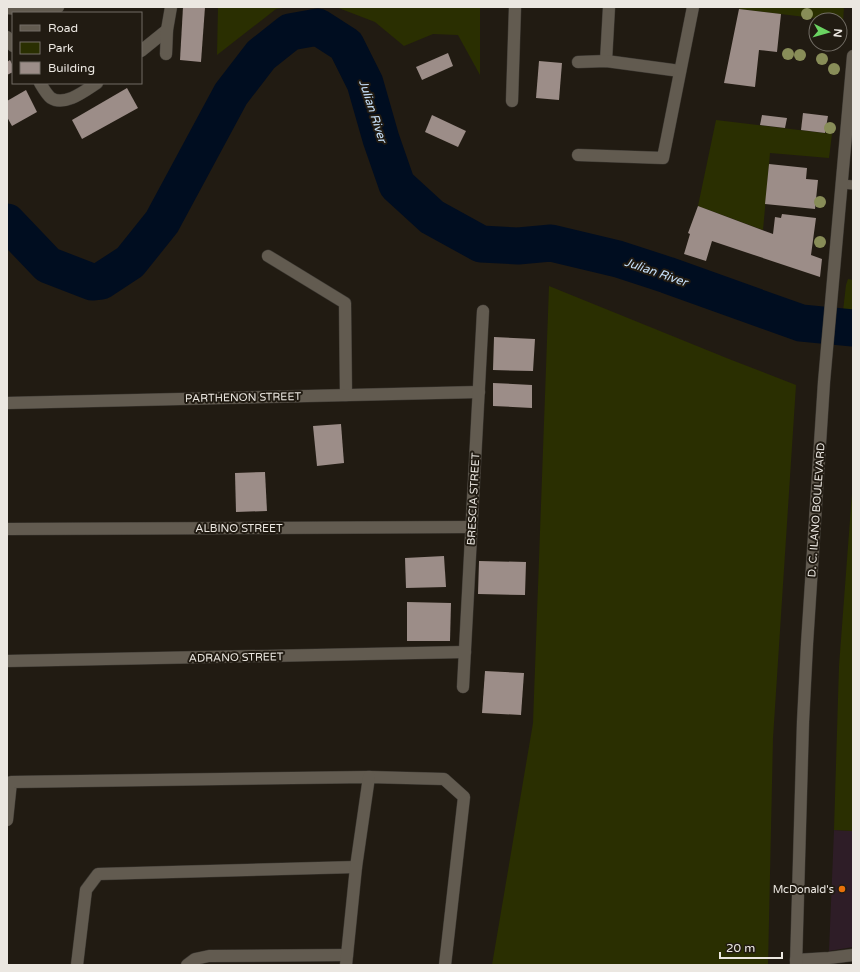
<svg xmlns="http://www.w3.org/2000/svg" width="860" height="972" font-family="'Varela Round',sans-serif">
	<style>
		.commercial { fill: #2e1d27 }
		.green { fill: #2a2f01 }
		.lines { fill: none; stroke-linecap: round; stroke-linejoin: round }
		.river { stroke: #000d20; stroke-width: 37 }
		.building { fill: #9c8d88 }
		.service-casing { stroke: #3c3832; stroke-width: 10 }
		.minor-casing { stroke: #3c3832; stroke-width: 13 }
		.tertiary-casing { stroke: #3c3832; stroke-width: 13 }
		.service { stroke: #625b50; stroke-width: 9 }
		.minor { stroke: #625b50; stroke-width: 12 }
		.tertiary { stroke: #625b50; stroke-width: 12 }
		.tree { fill: #888d58 }
		.food-dot { fill: #e8710a; stroke: #211b12; stroke-width: 1.5 }
		.labels { text-anchor: middle; stroke-width: 4; stroke-linejoin: round; paint-order: stroke }
		.street-label { font-size: 11px; fill: #ebe7e1; stroke: #211b12 }
		.poi-label { font-size: 11px; fill: #ebe7e1; stroke: #211b12; text-anchor: end }
		.water-label { font-size: 12px; font-style: italic; fill: #c7e1fb; stroke: #211b12 }
	</style>
	<rect width="100%" height="100%" fill="#211b12"/>
	<path class="commercial" d="M834 830 853 831V947L829 951Z"/>
	<g class="green">
		<path d="M218 7H290L276 9 217 55Z"/>
		<path d="M336 7H480V75L458 35 433 34 404 46 375 22Z"/>
		<path d="M740 7H844L843 22 840 21V20H830L739 9Z"/>
		<path d="M716 120 832 134 829 158 770 153 763 230 698 206Z"/>
		<path d="M848 279 853 280V312L843 311 846 285Z"/>
		<path d="M549 286 729 359 796 385 773 738 768 965H492L533 723Z"/>
		<path d="M853 480V831L834 830 839 666Z"/>
	</g>
	<g class="lines">
		<path class="river" d="M7 222 48 265 92 282 101 281 104 279 130 262 162 222 231 94 261 55 290 32 318 27 346 45 365 83 381 139 397 185 432 217 481 244 518 246 551 243 618 259 667 275 801 323 853 328"/>
	</g>
	<g class="building">
		<path d="M183 7H205L201 62 180 60Z"/>
		<path d="M739 9 781 14 777 52 759 50 755 87 724 83Z"/>
		<path d="M448 53 453 66 422 80 416 67Z"/>
		<path d="M10 60 13 66V72L7 75V62Z"/>
		<path d="M539 61 562 63 559 100 536 98Z"/>
		<path d="M127 88 138 108 82 139 72 120Z"/>
		<path d="M26 90 37 112 12 126 7 117V101Z"/>
		<path d="M803 113 828 116 825 133 801 130Z"/>
		<path d="M432 115 466 131 458 147 425 132Z"/>
		<path d="M762 115 787 118 785 128 760 125Z"/>
		<path d="M769 164 807 168 806 179 818 180 815 209 765 204Z"/>
		<path d="M698 206 773 234 775 217 781 218 782 214 816 218 811 255 822 259 820 277 712 241 706 261 684 254 690 234 688 233Z"/>
		<path d="M494 337 535 339 533 371 493 370Z"/>
		<path d="M493 383 532 385V408L493 406Z"/>
		<path d="M341 424 344 463 317 466 313 426Z"/>
		<path d="M265 472 267 511 236 512 235 473Z"/>
		<path d="M444 556 446 587 406 588 405 558Z"/>
		<path d="M479 561 526 562 525 595 478 594Z"/>
		<path d="M407 602 451 603 450 641H407Z"/>
		<path d="M485 671 524 673 521 715 482 713Z"/>
	</g>
	<g class="lines">
		<defs>
			<path id="service" d="M842 184 853 185"/>
			<g id="minor">
				<path d="M7 8 48 12 58 7"/>
				<path d="M7 37 13 46"/>
				<path d="M141 51 167 30"/>
				<path d="M166 54 167 30 171 7"/>
				<path d="M606 61 609 7"/>
				<path d="M578 62 606 61 680 71"/>
				<path d="M40 83C43 88 47 95 51 98 65 107 86 90 97 83"/>
				<path d="M512 101 515 7"/>
				<path d="M578 155 663 158 693 7"/>
				<path d="M268 256 345 303 346 395"/>
				<path d="M7 403 479 392"/>
				<path d="M7 529 471 527"/>
				<path d="M7 661 465 652"/>
				<path d="M463 687 483 311"/>
				<path d="M7 820 11 782 369 777 444 779 464 797 445 965"/>
				<path d="M796 960 829 958 853 955"/>
				<path d="M77 965 86 890 98 874 356 867"/>
				<path d="M187 965 195 959 209 956 347 955"/>
				<path d="M346 965 356 867 369 777"/>
			</g>
			<path id="tertiary" d="M796 965 803 722 807 644 824 382 853 56"/>
		</defs>
		<use href="#service" class="service-casing"/>
		<use href="#minor" class="minor-casing"/>
		<use href="#tertiary" class="tertiary-casing"/>
		<use href="#service" class="service"/>
		<use href="#minor" class="minor"/>
		<use href="#tertiary" class="tertiary"/>
	</g>
	<g class="tree">
		<circle cx="807" cy="14" r="6"/>
		<circle cx="788" cy="54" r="6"/>
		<circle cx="800" cy="55" r="6"/>
		<circle cx="822" cy="59" r="6"/>
		<circle cx="834" cy="69" r="6"/>
		<circle cx="830" cy="128" r="6"/>
		<circle cx="820" cy="202" r="6"/>
		<circle cx="820" cy="242" r="6"/>
	</g>
	<circle class="food-dot" cx="842" cy="889" r="4"/>
	<g class="labels">
		<g class="street-label">
			<text transform="translate(243 397) rotate(-1)" y="4">PARTHENON STREET</text>
			<text transform="translate(473 499) rotate(-87)" y="4">BRESCIA STREET</text>
			<text transform="translate(816 510) rotate(-86)" y="4">D. C. ILANO BOULEVARD</text>
			<text x="239" y="532">ALBINO STREET</text>
			<text transform="translate(236 657) rotate(-1)" y="4">ADRANO STREET</text>
		</g>
		<g class="poi-label">
			<text x="834" y="893">McDonald's</text>
		</g>
		<g class="water-label">
			<text transform="translate(373 111) rotate(72)" y="4">Julian River</text>
			<text transform="translate(656 272) rotate(19)" y="4">Julian River</text>
		</g>
	</g>
	<rect width="860" height="972" fill="none" stroke="#ebe7e1" stroke-width="16"/>
	<rect x="12" y="12" width="130" height="72" fill="#211b12" stroke="#726d65"/>
	<rect x="20" y="25" width="20" height="6" fill="#625b50" stroke="#726d65"/>
	<text x="48" y="32" font-size="12" fill="#ebe7e1">Road</text>
	<rect x="20" y="42" width="20" height="12" fill="#2a2f01" stroke="#726d65"/>
	<text x="48" y="52" font-size="12" fill="#ebe7e1">Park</text>
	<rect x="20" y="62" width="20" height="12" fill="#9c8d88" stroke="#726d65"/>
	<text x="48" y="72" font-size="12" fill="#ebe7e1">Building</text>
	<g transform="translate(828 32) rotate(96)"><circle r="19" fill="#211b12" stroke="#726d65"/>
	<path d="M0-3L7 15L0 10L-7 15Z" fill="#6bd362"/>
	<text y="-6" font-size="11" font-weight="bold" text-anchor="middle" fill="#ebe7e1">N</text>
	</g>
	<path d="M720 952v6h62v-6" fill="none" stroke="#ebe7e1" stroke-width="2"/>
	<text x="726" y="952" font-size="12" fill="#ebe7e1" stroke="#211b12" stroke-width="3" paint-order="stroke">20 m</text>
</svg>
